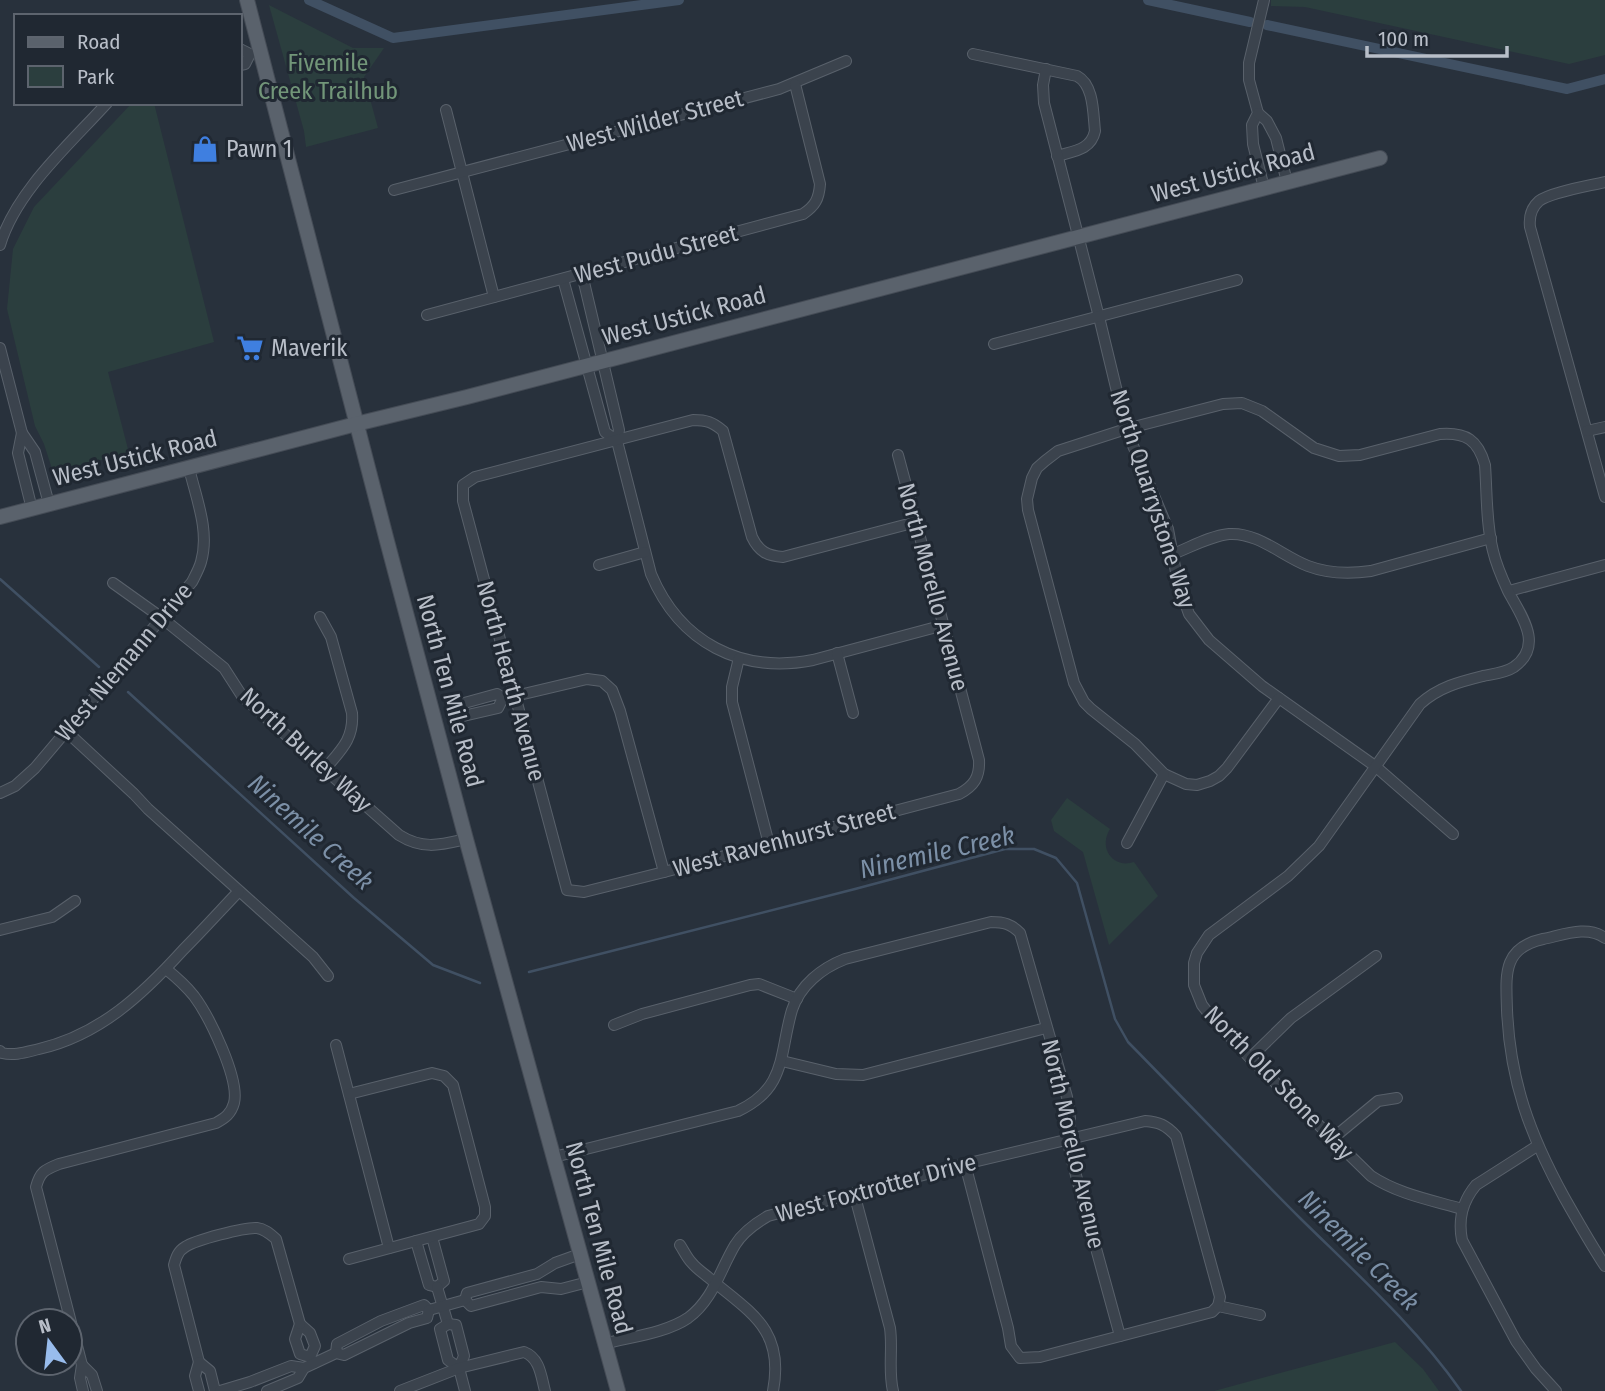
<svg xmlns="http://www.w3.org/2000/svg" width="1605" height="1391" font-family="'Fira Sans Condensed',sans-serif">
	<style>
		.green { fill: #2b3e3e }
		.lines { fill: none; stroke-linecap: round; stroke-linejoin: round }
		.stream { stroke: #405063; stroke-width: 2.5 }
		.canal { stroke: #405063; stroke-width: 10 }
		.minor-casing { stroke: #59616b; stroke-width: 12 }
		.major-casing { stroke: #454c56; stroke-width: 16 }
		.minor { stroke: #3b434d; stroke-width: 10 }
		.major { stroke: #5a626c; stroke-width: 14 }
		.labels { text-anchor: middle; stroke-width: 6; stroke-linejoin: round; paint-order: stroke }
		.park-label { font-size: 24px; fill: #729679; stroke: #202832 }
		.street-label { font-size: 24px; fill: #b8bec8; stroke: #202832 }
		.poi-label { font-size: 24px; fill: #b8bec8; stroke: #202832; text-anchor: start }
		.water-label { font-size: 26px; font-style: italic; fill: #7c90a7; stroke: #202832 }
	</style>
	<rect width="100%" height="100%" fill="#28313c"/>
	<g class="green">
		<path d="M1271 0H1605V55L1569 64 1305 7 1271 6Z"/>
		<path d="M269 5 353 48H384L364 77 378 128 306 147 304 131Z"/>
		<path d="M132 103H154L214 342 108 372 129 453 53 472 44 444 35 426 7 309 13 249 34 207Z"/>
		<path d="M1067 798 1110 829C1098 848 1113 869 1134 862L1158 896 1109 945 1083 852 1054 831 1051 820Z"/>
		<path d="M1395 1342 1423 1369 1439 1391H1214Z"/>
	</g>
	<g class="lines">
		<g class="stream">
			<path d="M0 579 99 667"/>
			<path d="M128 692 354 898 433 965 480 983"/>
			<path d="M529 972 855 889 1005 849H1034L1056 858 1077 883 1115 1019 1128 1042C1186 1101 1243 1161 1302 1220 1358 1275 1416 1327 1461 1391"/>
		</g>
		<g class="canal">
			<path d="M309 0 393 38 679 0"/>
			<path d="M1148 0 1250 22"/>
			<path d="M1267 25 1567 89 1605 79"/>
		</g>
		<defs>
			<g id="minor">
				<path d="M1264 0 1249 63V80L1258 113 1252 125 1253 144 1264 188"/>
				<path d="M240 49 250 54 245 64 240 65"/>
				<path d="M973 54 1077 76C1094 85 1093 113 1095 131 1091 150 1074 151 1057 156"/>
				<path d="M1046 69 1043 85 1044 103 1099 317 1126 429 1168 529 1178 583 1189 614 1209 640 1262 686 1375 766 1453 834"/>
				<path d="M446 110 494 297"/>
				<path d="M1258 113 1267 121 1276 138 1287 182"/>
				<path d="M1605 182C1589 186 1551 192 1539 201 1531 208 1529 218 1530 227L1605 497"/>
				<path d="M394 190 779 89 846 61"/>
				<path d="M0 245C16 191 70 144 107 103"/>
				<path d="M563 279 605 432 617 441 619 430 582 274"/>
				<path d="M427 315 803 214C815 206 819 199 820 184L795 84"/>
				<path d="M994 344 1237 280"/>
				<path d="M0 348 22 433"/>
				<path d="M1587 431 1605 427"/>
				<path d="M617 441 651 574C680 643 741 674 813 660L944 625"/>
				<path d="M898 455C926 557 952 658 979 760 980 777 974 786 959 794L664 872 584 892 567 890 463 501V485L475 477 693 420C706 420 713 422 723 431L752 537C759 552 768 556 783 557L916 522"/>
				<path d="M32 509 18 453 22 433 35 452 49 504"/>
				<path d="M1173 554C1191 547 1210 536 1229 534 1258 532 1282 556 1308 566 1329 574 1350 574 1371 571L1491 538"/>
				<path d="M599 565 645 552"/>
				<path d="M113 583 162 618 224 668 242 696 399 835C423 850 440 845 466 839"/>
				<path d="M1509 591 1605 565"/>
				<path d="M320 617 331 637 352 713C354 739 341 750 325 769"/>
				<path d="M837 653 853 713"/>
				<path d="M739 658 732 687V702L769 844"/>
				<path d="M503 698 498 708 459 717 452 713 457 705 497 694 503 698 515 696 587 679 602 681 612 690 620 711 664 872"/>
				<path d="M1279 698 1227 768 1219 776 1210 781 1197 785 1186 784 1164 774 1135 744 1091 709 1084 702 1074 683 1028 510 1027 499 1032 478 1037 468 1045 461 1058 451 1126 429 1223 404 1242 403 1262 411 1314 448 1339 456 1360 455 1440 434C1466 432 1478 440 1485 465 1487 492 1486 524 1493 551 1496 564 1502 578 1508 591 1520 614 1545 645 1514 667 1505 673 1493 674 1483 676 1459 682 1439 687 1420 704L1319 846 1288 876 1209 935 1197 953 1194 963V985L1202 1005 1209 1014 1250 1058 1371 1176C1398 1194 1431 1200 1462 1209"/>
				<path d="M66 731 134 794 148 809 313 957 328 976"/>
				<path d="M0 793 15 786 35 768 192 582C195 576 199 569 201 562 210 531 196 498 189 468"/>
				<path d="M1127 843 1164 774"/>
				<path d="M0 930 52 917 75 901"/>
				<path d="M1605 938C1587 925 1563 935 1543 939 1502 948 1506 975 1507 1010 1510 1081 1530 1135 1564 1197 1577 1220 1590 1243 1605 1266"/>
				<path d="M614 1025 642 1014 750 985 759 984 797 999"/>
				<path d="M336 1045 389 1248"/>
				<path d="M0 1051 2 1053C15 1056 26 1052 39 1049 100 1035 143 994 183 950 202 931 220 911 239 891"/>
				<path d="M1250 1058 1291 1018 1376 956"/>
				<path d="M782 1061 836 1074 863 1075 1046 1028"/>
				<path d="M1332 1139 1378 1101 1397 1098"/>
				<path d="M1537 1146 1476 1185C1462 1202 1458 1219 1462 1240L1516 1341 1536 1369 1556 1391"/>
				<path d="M554 1157 738 1111C787 1088 779 1054 792 1010 800 985 822 968 845 959L991 922C1004 922 1011 924 1020 933L1067 1097 1070 1118 1068 1139 1071 1157 1120 1336"/>
				<path d="M965 1164 1008 1328 1011 1346 1020 1358 1040 1357 1212 1312 1218 1306 1260 1315"/>
				<path d="M854 1193 890 1328C893 1349 888 1370 893 1391"/>
				<path d="M432 1237 444 1281 437 1287"/>
				<path d="M416 1241 429 1285 437 1287"/>
				<path d="M680 1245C684 1251 687 1258 692 1263 696 1268 703 1273 708 1277 749 1312 785 1328 773 1391"/>
				<path d="M349 1259 479 1224 485 1216V1207L453 1085 444 1076 432 1073 349 1094"/>
				<path d="M437 1287 448 1324"/>
				<path d="M465 1300 471 1306 541 1287 561 1289 588 1282"/>
				<path d="M448 1324 456 1325 464 1356 459 1368 448 1360 440 1329Z"/>
				<path d="M604 1344C630 1337 666 1333 688 1318 713 1300 720 1270 735 1245 743 1232 756 1223 768 1216L965 1164 1145 1121C1159 1122 1166 1125 1176 1136L1220 1297 1218 1306"/>
				<path d="M336 1353 337 1344 381 1321 424 1305 429 1310 465 1300 467 1293 537 1274 555 1263 580 1254"/>
				<path d="M310 1357 315 1346 310 1333 300 1324 295 1339 300 1354 310 1357 314 1363"/>
				<path d="M199 1362 174 1265C176 1258 178 1251 185 1247 195 1240 245 1227 257 1228 265 1229 270 1234 276 1239L300 1324"/>
				<path d="M82 1365 36 1187C40 1172 44 1170 59 1164L216 1123C225 1118 231 1114 234 1103 240 1079 209 1016 194 996 186 986 176 977 166 969"/>
				<path d="M459 1368 465 1391"/>
				<path d="M83 1391 80 1378 82 1365 92 1375 97 1391"/>
				<path d="M199 1391 195 1376 199 1362 210 1371 215 1391"/>
				<path d="M220 1391 250 1382 291 1366 304 1368"/>
				<path d="M267 1391 298 1378 304 1368 336 1353 344 1355 409 1323 427 1318 429 1310"/>
				<path d="M400 1391 459 1368 524 1352C540 1358 541 1376 545 1391"/>
			</g>
			<g id="major">
				<path d="M247 0 387 541 466 839 618 1391"/>
				<path d="M0 517 356 424 467 397 1380 158"/>
			</g>
		</defs>
		<use href="#minor" class="minor-casing"/>
		<use href="#major" class="major-casing"/>
		<use href="#minor" class="minor"/>
		<use href="#major" class="major"/>
	</g>
	<defs>
		<symbol id="shop-bare" viewBox="-9 -9 18 18"><path d="M-5-2.5h2.3a2.7 3.5 0 0 1 5.4 0H5L5.5 6h-11ZM-1.5-2.5h3a1.5 2.3 0 0 0-3 0Z" fill="#3f7fe0" stroke="#202832" stroke-width="2.5" paint-order="stroke"/></symbol>
		<symbol id="supermarket-bare" viewBox="-9 -9 18 18"><path d="M-6-5.5h2.5l.6 2H6L4.5 2H-2.5L-4.4-4H-6ZM-1.5 3.2a1.3 1.3 0 1 0 .1 0ZM3 3.2a1.3 1.3 0 1 0 .1 0Z" fill="#3f7fe0" stroke="#202832" stroke-width="2.5" paint-order="stroke"/></symbol>
	</defs>
	<g fill-rule="evenodd">
		<use href="#shop-bare" x="186" y="130" width="38" height="38"/>
		<use href="#supermarket-bare" x="231" y="329" width="38" height="38"/>
	</g>
	<g class="labels">
		<g class="park-label">
			<text x="328" y="71">Fivemile<tspan x="328" dy="28">Creek Trailhub</tspan></text>
		</g>
		<g class="street-label">
			<text transform="translate(655 121) rotate(-15)" y="8">West Wilder Street</text>
			<text transform="translate(1233 173) rotate(-15)" y="8">West Ustick Road</text>
			<text transform="translate(656 254) rotate(-15)" y="8">West Pudu Street</text>
			<text transform="translate(684 316) rotate(-15)" y="8">West Ustick Road</text>
			<text transform="translate(135 458) rotate(-14)" y="8">West Ustick Road</text>
			<text transform="translate(1153 499) rotate(72)" y="8">North Quarrystone Way</text>
			<text transform="translate(933 587) rotate(75)" y="8">North Morello Avenue</text>
			<text transform="translate(124 662) rotate(-50)" y="8">West Niemann Drive</text>
			<text transform="translate(511 681) rotate(75)" y="8">North Hearth Avenue</text>
			<text transform="translate(450 691) rotate(75)" y="8">North Ten Mile Road</text>
			<text transform="translate(306 750) rotate(43)" y="8">North Burley Way</text>
			<text transform="translate(784 840) rotate(-15)" y="8">West Ravenhurst Street</text>
			<text transform="translate(1279 1083) rotate(46)" y="8">North Old Stone Way</text>
			<text transform="translate(1073 1144) rotate(77)" y="8">North Morello Avenue</text>
			<text transform="translate(876 1188) rotate(-15)" y="8">West Foxtrotter Drive</text>
			<text transform="translate(599 1238) rotate(75)" y="8">North Ten Mile Road</text>
		</g>
		<g class="poi-label">
			<text x="226" y="157">Pawn 1</text>
			<text x="271" y="356">Maverik</text>
		</g>
		<g class="water-label">
			<text transform="translate(311 832) rotate(42)" y="9">Ninemile Creek</text>
			<text transform="translate(937 852) rotate(-13)" y="9">Ninemile Creek</text>
			<text transform="translate(1359 1250) rotate(45)" y="9">Ninemile Creek</text>
		</g>
	</g>
	<rect x="14" y="14" width="228" height="91" fill="#202832" stroke="#5d646e" stroke-width="2"/>
	<rect x="28" y="37" width="35" height="10" fill="#5a626c" stroke="#5d646e" stroke-width="2"/>
	<text x="77" y="49" font-size="21" fill="#b8bec8">Road</text>
	<rect x="28" y="66" width="35" height="21" fill="#2b3e3e" stroke="#5d646e" stroke-width="2"/>
	<text x="77" y="84" font-size="21" fill="#b8bec8">Park</text>
	<g transform="translate(49 1342) rotate(345)"><circle r="33" fill="#202832" stroke="#5d646e" stroke-width="2"/>
	<path d="M0-5L12 26L0 18L-12 26Z" fill="#98bcec"/>
	<text y="-10" font-size="19" font-weight="bold" text-anchor="middle" fill="#b8bec8">N</text>
	</g>
	<path d="M1367 46v10h140v-10" fill="none" stroke="#b8bec8" stroke-width="3.5"/>
	<text x="1378" y="46" font-size="21" fill="#b8bec8" stroke="#202832" stroke-width="5" paint-order="stroke">100 m</text>
</svg>
